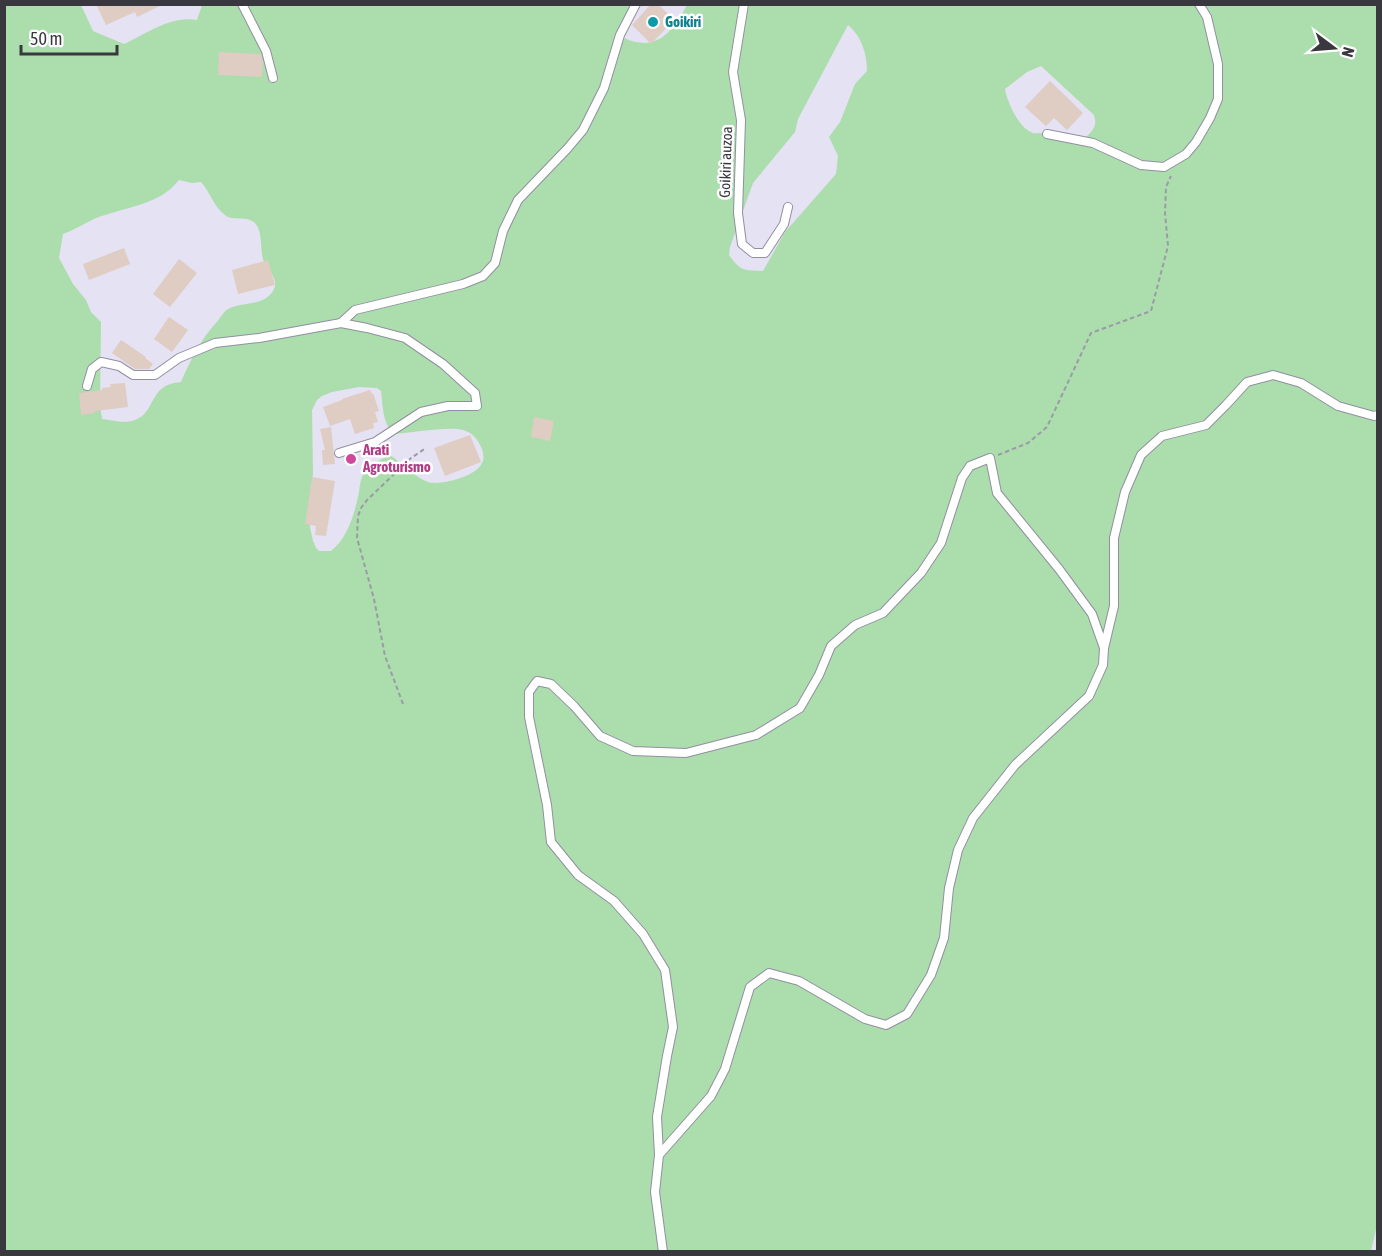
<svg xmlns="http://www.w3.org/2000/svg" width="1382" height="1256" font-family="'Asap Condensed',sans-serif">
	<style>
		.green { fill: #abddad; fill-rule: evenodd }
		.building { fill: #dfccc2 }
		.lines { fill: none; stroke-linecap: round; stroke-linejoin: round }
		.lane-casing { stroke: #928fa1; stroke-width: 10 }
		.path { stroke: #9c9aa7; stroke-width: 2; stroke-dasharray: 4.5 3; stroke-linecap: butt }
		.lane { stroke: #fff; stroke-width: 8 }
		.culture-dot { fill: #0f9aa8; stroke: #fff; stroke-width: 2 }
		.hotel-dot { fill: #d1479c; stroke: #fff; stroke-width: 2 }
		.labels { text-anchor: middle; stroke-width: 5; stroke-linejoin: round; paint-order: stroke }
		.culture-label { font-size: 15px; font-weight: bold; fill: #0d838f; stroke: #fff; text-anchor: start }
		.street-label { font-size: 15px; fill: #39383f; stroke: #fff }
		.hotel-label { font-size: 15px; font-weight: bold; fill: #b23c85; stroke: #fff; text-anchor: start }
	</style>
	<rect width="100%" height="100%" fill="#e5e2f4"/>
	<path class="green" d="M5 5H81L93 31 124 44C147 33 172 15 197 20L202 5H633L623 34 624 38C657 53 673 31 687 5H1377L1378 1221 1371 1251 5 1252ZM848 25C862 37 867 54 867 71L855 84 840 122 829 137 838 156 836 174 785 232 763 271C744 270 741 272 729 255L730 247 753 183 795 132 798 119ZM1041 66 1094 115C1096 122 1096 126 1091 132 1073 152 1060 138 1040 133 1037 133 1033 134 1031 132 1018 127 1007 101 1005 89L1027 72ZM179 180 192 183 201 182C210 192 214 207 225 215 233 222 247 215 255 223 263 232 260 248 263 259 265 270 281 278 273 291 263 307 242 301 228 309 222 313 220 319 216 323 201 339 190 361 181 382 148 384 157 412 135 420 126 424 111 420 102 419L100 405 101 322 91 312 86 300 73 284 59 258 63 234C74 230 83 224 94 219 123 207 159 206 179 180ZM359 387 377 388 381 391C383 406 382 423 394 434 411 433 448 426 463 430 471 432 477 438 480 445 483 450 485 457 482 463 477 476 441 486 428 482 414 477 402 463 390 455 383 459 371 463 366 470 361 475 360 485 359 492 355 512 348 538 331 551H319L316 548 313 541 310 527 313 472 312 410 317 400 322 396 332 392Z"/>
	<g class="building">
		<path d="M96 4H164L137 17 135 12 106 25Z"/>
		<path d="M651 4H658L674 20 651 44 632 25Z"/>
		<path d="M219 52 261 54 263 62 262 77 218 75Z"/>
		<path d="M1050 81 1083 113 1067 130 1054 118 1046 126 1025 107Z"/>
		<path d="M124 248 130 264 89 280 83 264Z"/>
		<path d="M179 259 197 273 170 307 153 294Z"/>
		<path d="M268 260 275 285 238 294 232 270Z"/>
		<path d="M169 317 188 330 172 352 154 339Z"/>
		<path d="M121 340 146 357 145 358 153 364 149 369H135L112 353Z"/>
		<path d="M125 383 128 407 95 411V413L81 415 79 393 102 390V388L111 387 110 384Z"/>
		<path d="M370 390 372 394 373 393 379 411 375 412 378 422 373 423 374 428 355 434 350 419 330 426 323 407 342 400V399Z"/>
		<path d="M534 417 554 421 550 441 531 437Z"/>
		<path d="M331 427 335 464 323 465 322 450H325L320 429Z"/>
		<path d="M470 435 481 462 445 476 434 448Z"/>
		<path d="M312 477 335 481 326 536 315 535 316 526 305 524Z"/>
	</g>
	<g class="lines">
		<defs>
			<g id="lane">
				<path d="M242 4 266 51 273 78"/>
				<path d="M744 4 733 72 741 120 738 213 742 244 753 253H765L784 224 788 207"/>
				<path d="M1047 134 1093 143 1141 165 1164 167 1186 154 1196 142 1210 118 1218 99V64L1207 17 1199 4"/>
				<path d="M87 386 92 369 101 362 119 366 133 375H155L179 358 215 343 259 338 341 323 355 310 463 284 483 276 495 263 503 231 518 200 567 149 583 130 604 88 620 35 636 4"/>
				<path d="M339 453 375 442 421 412 448 406H477L475 393 443 364 405 338 367 328 341 323"/>
				<path d="M659 1155 657 1117 667 1056 673 1027 665 970 643 934 614 901 578 875 551 842 547 805 529 717V692L537 681 551 684 574 706 600 736 633 751 686 753 756 735 800 708 819 675 831 646 855 625 883 613 921 573 941 543 962 478 970 466 990 458 997 493 1059 569 1092 614 1104 648"/>
				<path d="M663 1252 655 1192 659 1155 711 1096 725 1069 750 987 769 973 799 981 865 1019 886 1025 907 1014 931 975 944 938 949 888 958 850 973 818 1015 765 1089 696 1103 665 1104 648 1114 606V538L1125 492 1141 455 1162 436 1206 425 1226 405 1247 382 1273 375 1301 383 1338 406 1374 416 1378 415"/>
			</g>
		</defs>
		<use href="#lane" class="lane-casing"/>
		<g class="path">
			<path d="M998 455 1028 443 1047 427 1091 333 1151 311 1168 246 1165 213 1166 187 1171 176"/>
			<path d="M403 704 385 656 374 599 357 538 358 516 361 508 367 500 411 458 426 448"/>
		</g>
		<use href="#lane" class="lane"/>
	</g>
	<circle class="culture-dot" cx="653" cy="22" r="6"/>
	<circle class="hotel-dot" cx="351" cy="459" r="6"/>
	<g class="labels">
		<g class="culture-label">
			<text x="665" y="27">Goikiri</text>
		</g>
		<g class="street-label">
			<text transform="translate(726 162) rotate(-88)" y="5">Goikiri auzoa</text>
		</g>
		<g class="hotel-label">
			<text x="363" y="455">Arati<tspan x="363" dy="17">Agroturismo</tspan></text>
		</g>
	</g>
	<rect width="1382" height="1256" fill="none" stroke="#39383f" stroke-width="12"/>
	<g transform="translate(1334 48) rotate(106)" stroke="#ffffff" stroke-width="4.5" paint-order="stroke">
	<path d="M0-4.5L10 22L0 15L-10 22Z" fill="#39383f"/>
	<text y="-9" font-size="16" font-weight="bold" text-anchor="middle" fill="#39383f">N</text>
	</g>
	<path d="M21 45v9h96v-9" fill="none" stroke="#39383f" stroke-width="3"/>
	<text x="30" y="45" font-size="18" fill="#39383f" stroke="#ffffff" stroke-width="4.5" paint-order="stroke">50 m</text>
</svg>
